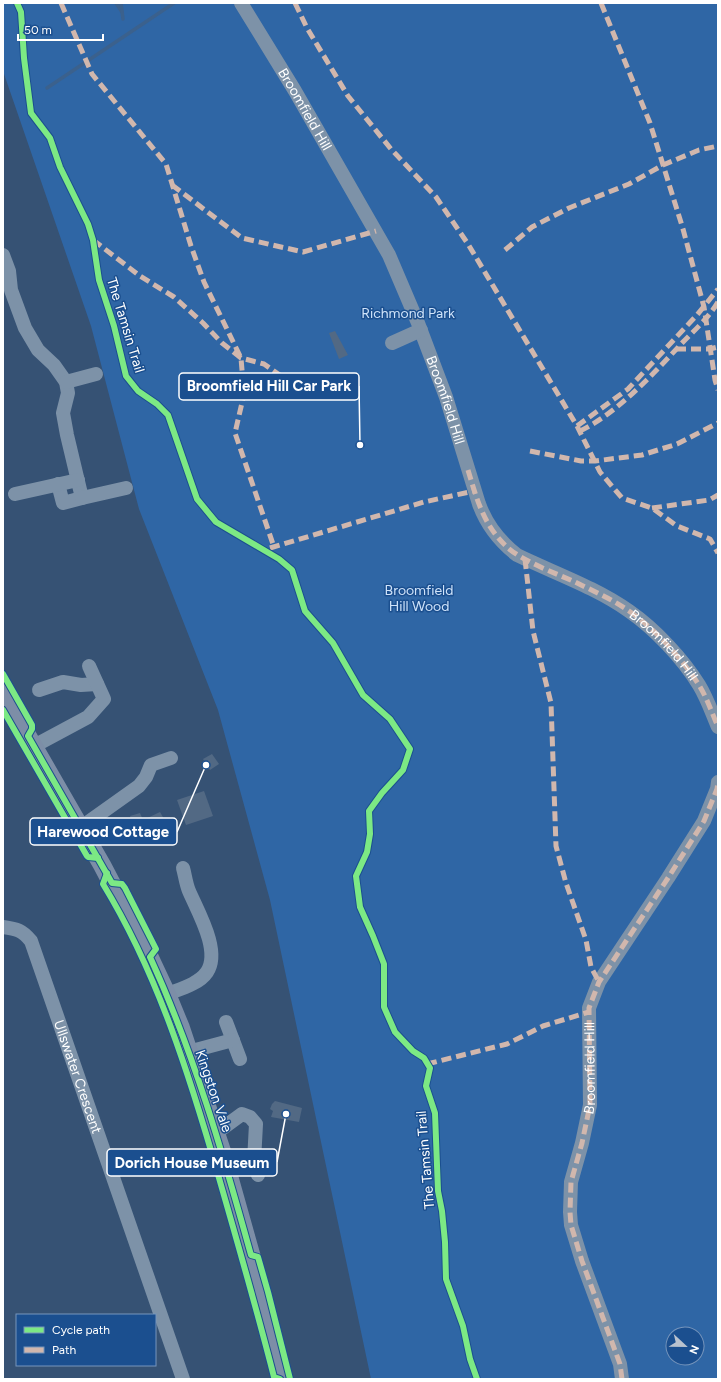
<svg xmlns="http://www.w3.org/2000/svg" width="721" height="1382" font-family="Figtree,sans-serif">
	<style>
		.green { fill: #2f66a5; fill-rule: evenodd }
		.lines { fill: none; stroke-linecap: round; stroke-linejoin: round }
		.stream { stroke: #3b618d; stroke-width: 3.5 }
		.building { fill: #526984 }
		.minor { stroke: #7d92a8; stroke-width: 14 }
		.major { stroke: #7d8ea7; stroke-width: 18 }
		.quiet { stroke: #d1b7ad; stroke-width: 5; stroke-dasharray: 10 5; stroke-linecap: butt }
		.cycleway-casing { stroke: #1b4f8f; stroke-width: 8 }
		.cycleway { stroke: #7ce984; stroke-width: 6 }
		.labels { text-anchor: middle; stroke-width: 3; stroke-linejoin: round; paint-order: stroke }
		.street-label { font-size: 14px; fill: #fff; stroke: #1b4f8f }
		.park-label { font-size: 14px; fill: #cfe3fa; stroke: #1b4f8f }
		.leader { fill: none; stroke: #fff; stroke-width: 1.5 }
		.callout-dot { fill: #fff; stroke: #1b4f8f; stroke-width: 1.5 }
		.callout { fill: #1b4f8f; stroke: #fff; stroke-width: 1.5 }
		.callout-label { font-size: 15px; text-anchor: middle; font-weight: bold; fill: #fff }
	</style>
	<rect width="100%" height="100%" fill="#365274"/>
	<path class="green" d="M3 3H718V1379H371L270 900 218 710 139 509 91 326 3 71ZM673 1334H697V1358H673Z"/>
	<g class="lines">
		<g class="stream">
			<path d="M116 3 122 12"/>
			<path d="M121 3 123 19"/>
			<path d="M47 88 174 3"/>
		</g>
	</g>
	<g class="building">
		<path d="M335 331 348 355 339 359 329 333Z"/>
		<path d="M212 754 219 764 210 770 203 759Z"/>
		<path d="M204 791 213 816 186 825 177 800Z"/>
		<path d="M160 812 164 819 127 837 122 827 132 822 130 816 140 813 143 820Z"/>
		<path d="M275 1101 302 1108 299 1122 271 1117 273 1111 270 1109 272 1104Z"/>
	</g>
	<g class="lines">
		<g class="minor">
			<path id="s1" d="M241 3 295 91 389 255 418 323 446 397 479 504C487 526 499 541 517 555 554 573 595 587 629 611 655 629 683 659 699 685 707 698 712 713 718 727"/>
			<path d="M3 255 9 271 11 290 25 328 38 350 54 365 66 382 68 393 63 413 67 435 82 498 63 503 58 484"/>
			<path d="M392 343 421 330"/>
			<path d="M66 382 96 374"/>
			<path d="M15 494 78 480"/>
			<path d="M82 498 126 488"/>
			<path d="M39 690 63 682 81 685 97 684"/>
			<path d="M34 746 88 717 104 699 89 666"/>
			<path d="M80 828 139 786 146 777 151 765 171 758"/>
			<path id="s2" d="M3 927C17 929 22 930 31 941L183 1379"/>
			<path d="M167 994C180 989 199 984 207 972 221 951 198 912 189 891 186 884 185 875 183 868"/>
			<path d="M226 1022 240 1059"/>
			<path d="M188 1052 233 1040"/>
			<path d="M216 1133 242 1114 250 1117 256 1124 254 1161 258 1175"/>
			<path d="M622 1379 620 1364 582 1261 571 1225 570 1212 571 1182 582 1143 590 1105 589 1008 599 982 668 878 704 821 717 789 718 782"/>
		</g>
		<path class="major" d="M3 693 102 865 144 945 167 994 181 1028 222 1151 262 1293 282 1379"/>
		<g class="quiet">
			<path d="M61 3 92 74 166 164 191 246 204 282 241 358 244 394 235 433 274 547"/>
			<path d="M295 3 307 28 348 96 391 149 436 197 468 244 577 426 600 472 622 498 652 508 677 526 710 539 718 553"/>
			<path d="M601 3 650 123 683 229 704 307 715 380 718 390"/>
			<path d="M172 185 242 238 303 252 376 231"/>
			<path d="M93 240 140 276 174 297 203 323 222 343 241 358 264 364 295 386"/>
			<path d="M505 250 532 227 569 208 629 184 663 165 699 150 718 146"/>
			<path d="M676 349H710L718 347"/>
			<path d="M577 426 628 389 697 315 718 289"/>
			<path d="M580 431C619 412 654 373 684 341 696 329 709 317 718 302"/>
			<path d="M530 451 581 461H595L642 455 677 444 718 423"/>
			<path d="M468 470C477 500 484 526 507 547 522 561 555 573 575 582 593 591 612 599 629 611 654 628 683 660 699 685 707 698 712 713 718 727"/>
			<path d="M652 508 709 500 718 495"/>
			<path d="M270 548 424 502 474 491"/>
			<path d="M525 559 533 631 551 703 556 846 566 883 586 940 591 967 599 982"/>
			<path d="M427 1064 507 1044 543 1026 589 1012"/>
			<path id="s3" d="M622 1379 620 1364 582 1261 571 1225 570 1212 571 1182 582 1143 590 1105 589 1008 599 982 668 878 704 821 717 789 718 782"/>
		</g>
		<defs>
			<g id="cycleway">
				<path d="M17 3 21 12 24 58 31 113 50 138 60 167 88 224 93 240 99 280 114 326 126 376 138 391 157 404 168 415 197 499 216 522 279 559 292 570 305 611 333 643 363 695 390 719 410 749 403 770 382 793 369 811 370 834 367 852 356 876 360 907 373 936 384 964V1007L395 1032 413 1051 424 1058 430 1068 426 1086 435 1113 438 1191 442 1211 445 1242 446 1279 463 1326 470 1359 477 1379"/>
				<path d="M3 674 32 725V729L28 736 112 883 122 884 125 888 156 949 150 957C194 1053 223 1154 251 1255L258 1257 268 1292 290 1379"/>
				<path d="M3 710 87 856 88 857 98 858"/>
				<path d="M107 873 103 884C158 974 190 1077 219 1178 238 1244 257 1310 274 1377L280 1379"/>
			</g>
		</defs>
		<use href="#cycleway" class="cycleway-casing"/>
		<use href="#cycleway" class="cycleway"/>
	</g>
	<g class="labels">
		<g class="street-label">
			<text dy="5" stroke="none"><textPath href="#s1" startOffset="124">Broomfield Hill</textPath></text>
			<text transform="translate(126 325) rotate(73)" y="5">The Tamsin Trail</text>
			<text dy="5" stroke="none"><textPath href="#s1" startOffset="448">Broomfield Hill</textPath></text>
			<text dy="5" stroke="none"><textPath href="#s1" startOffset="796">Broomfield Hill</textPath></text>
			<text dy="5" stroke="none"><textPath href="#s3" startOffset="322">Broomfield Hill</textPath></text>
			<text dy="5" stroke="none"><textPath href="#s2" startOffset="176">Ullswater Crescent</textPath></text>
			<text transform="translate(214 1091) rotate(71)" y="5">Kingston Vale</text>
			<text transform="translate(425 1160) rotate(-95)" y="5">The Tamsin Trail</text>
		</g>
		<g class="park-label">
			<text x="408" y="318">Richmond Park</text>
			<text x="419" y="595">Broomfield<tspan x="419" dy="16">Hill Wood</tspan></text>
		</g>
	</g>
	<path class="leader" d="M360 445L359 386M206 765L177 832M286 1114L277 1162"/>
	<g class="callout-dot">
		<circle cx="360" cy="445" r="4"/>
		<circle cx="206" cy="765" r="4"/>
		<circle cx="286" cy="1114" r="4"/>
	</g>
	<g class="callout">
		<rect x="179" y="373" width="180" height="27" rx="4"/>
		<rect x="30" y="818" width="147" height="27" rx="4"/>
		<rect x="107" y="1149" width="170" height="27" rx="4"/>
	</g>
	<g class="callout-label">
		<text x="269" y="391">Broomfield Hill Car Park</text>
		<text x="103" y="837">Harewood Cottage</text>
		<text x="192" y="1168">Dorich House Museum</text>
	</g>
	<rect width="721" height="1382" fill="none" stroke="#ffffff" stroke-width="8"/>
	<rect x="16" y="1314" width="140" height="52" fill="#1b4f8f" stroke="#7695bc"/>
	<rect x="24" y="1327" width="20" height="6" fill="#7ce984" stroke="#7695bc"/>
	<text x="52" y="1334" font-size="12" fill="#ffffff">Cycle path</text>
	<rect x="24" y="1347" width="20" height="6" fill="#d1b7ad" stroke="#7695bc"/>
	<text x="52" y="1354" font-size="12" fill="#ffffff">Path</text>
	<g transform="translate(685 1346) rotate(112)"><circle r="19" fill="#1b4f8f" stroke="#7695bc"/>
	<path d="M0-3L7 15L0 10L-7 15Z" fill="#b9c2ce"/>
	<text y="-6" font-size="11" font-weight="bold" text-anchor="middle" fill="#ffffff">N</text>
	</g>
	<path d="M18 34v6h85v-6" fill="none" stroke="#ffffff" stroke-width="2"/>
	<text x="24" y="34" font-size="12" fill="#ffffff" stroke="#1b4f8f" stroke-width="3" paint-order="stroke">50 m</text>
</svg>
